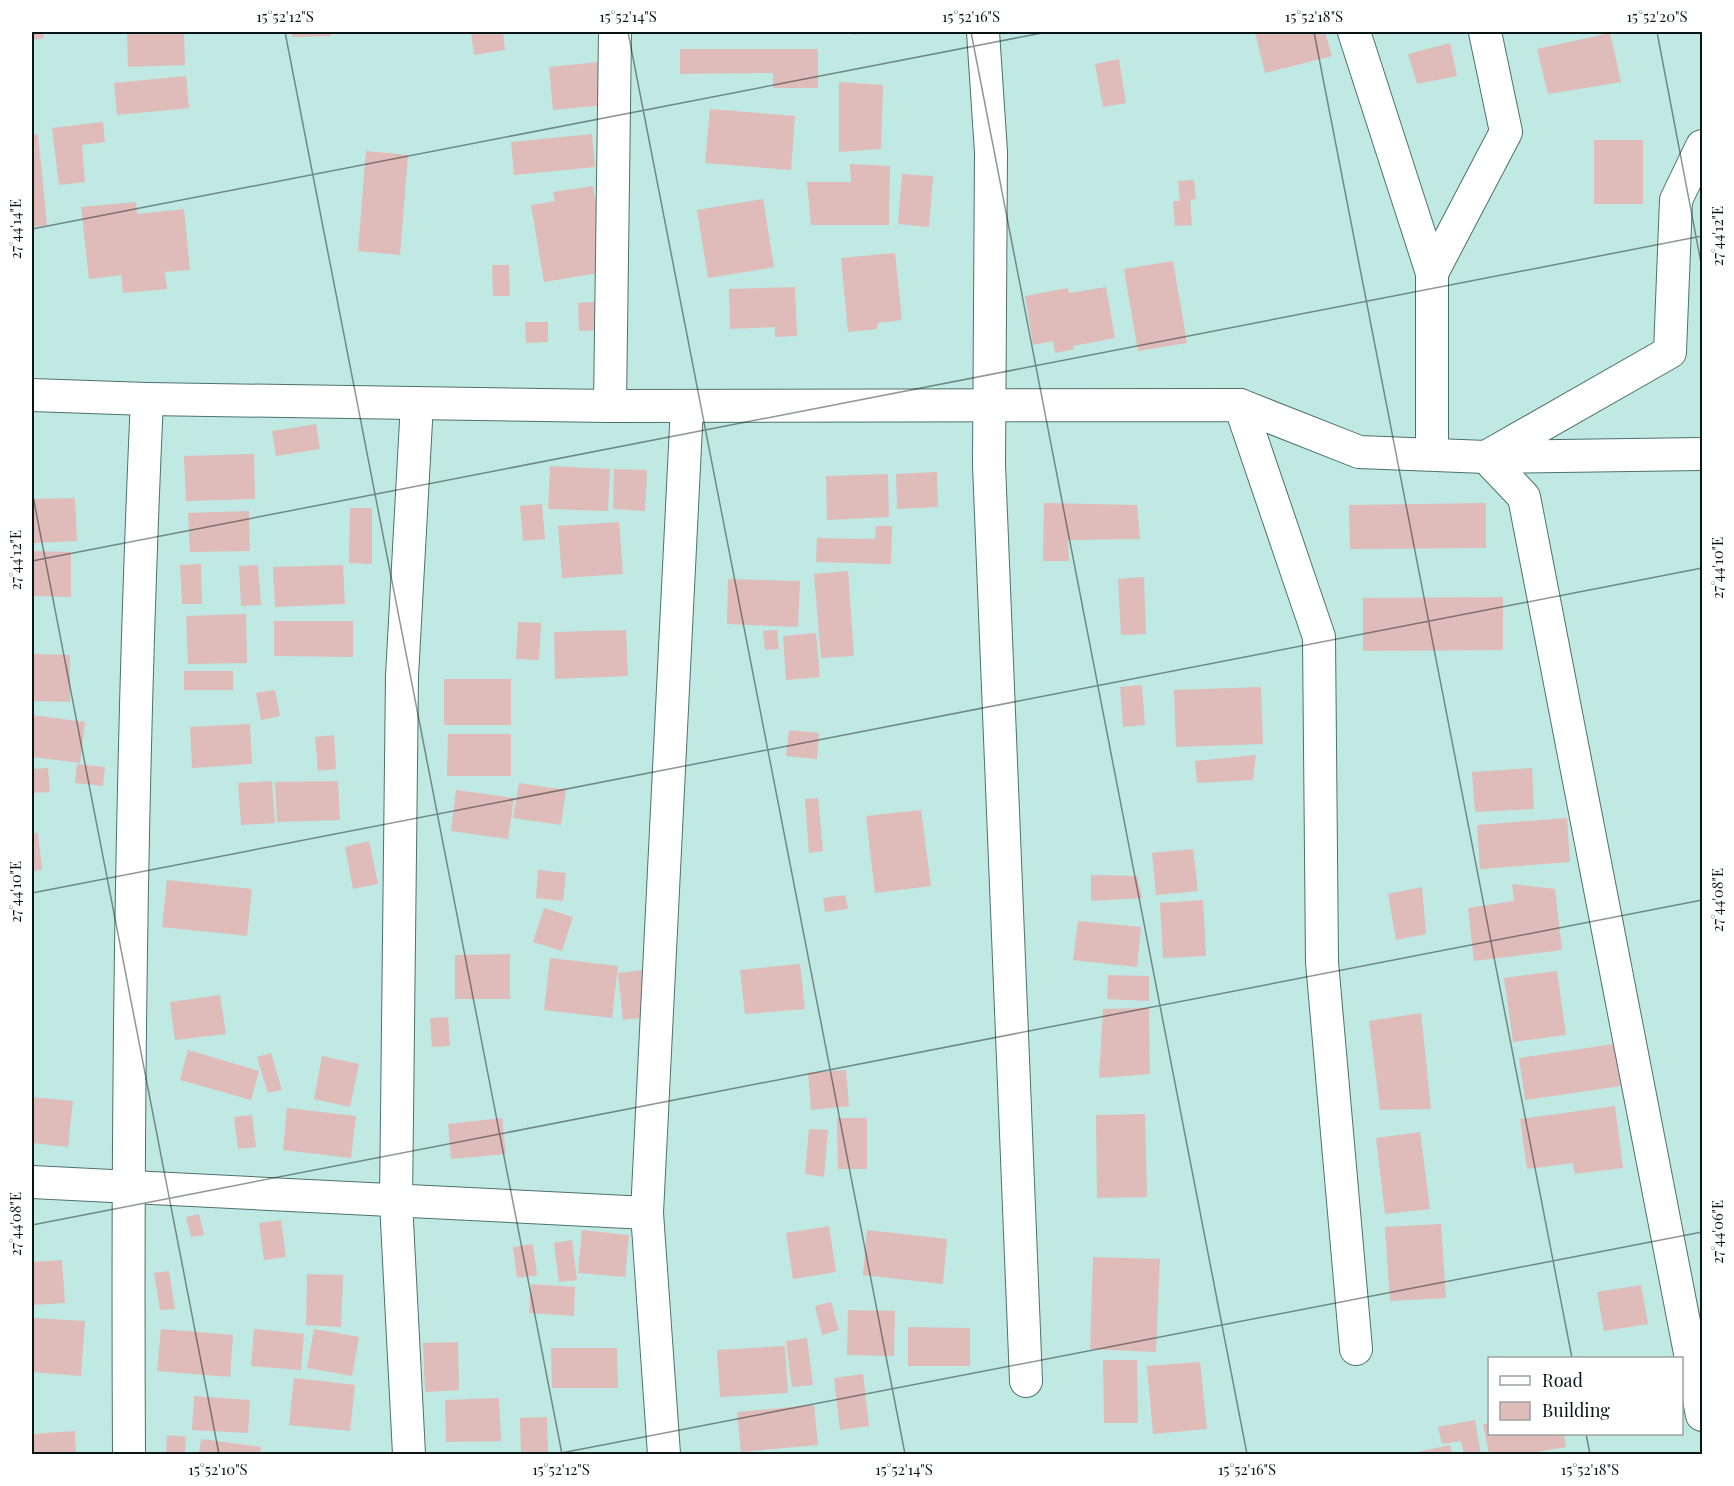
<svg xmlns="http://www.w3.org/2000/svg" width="1734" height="1486" font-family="'Playfair Display',serif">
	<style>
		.building { fill: #dfbbb9 }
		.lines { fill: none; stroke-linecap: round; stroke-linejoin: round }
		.street-casing { stroke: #4d726d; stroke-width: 34 }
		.street { stroke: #fff; stroke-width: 32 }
		.ticks { fill: none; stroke: #081615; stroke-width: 1.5; stroke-opacity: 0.45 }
		.neatline { fill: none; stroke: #081615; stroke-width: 2 }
		.ticks-label { font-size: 15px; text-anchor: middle; fill: #081615 }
	</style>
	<rect width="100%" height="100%" fill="#c1e9e3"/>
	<g class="building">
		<path d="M32 32H43L44 38 32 40Z"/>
		<path d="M127 32H184L185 65 128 67Z"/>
		<path d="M292 32H331V36L292 37Z"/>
		<path d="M471 32H503L505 50 474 55Z"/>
		<path d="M852 32H875V33L852 35Z"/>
		<path d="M1255 32H1325L1332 56 1265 73Z"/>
		<path d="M1610 33 1621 82 1548 94 1537 49Z"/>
		<path d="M1450 43 1457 76 1417 84 1408 54Z"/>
		<path d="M680 49H818V88H773V73L680 74Z"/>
		<path d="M1119 59 1126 103 1103 107 1095 64Z"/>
		<path d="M609 61 613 104 553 110 549 67Z"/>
		<path d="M186 76 189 108 117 115 114 83Z"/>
		<path d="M839 82 883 85 881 149 839 152Z"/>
		<path d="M710 109 795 116 791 170 705 163Z"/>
		<path d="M103 122 105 142 82 145 85 182 59 185 52 128Z"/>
		<path d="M38 134 47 225 32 227V135Z"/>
		<path d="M592 134 595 167 514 175 511 142Z"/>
		<rect x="1594" y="140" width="49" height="64"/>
		<path d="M366 151 408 155 400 255 358 251Z"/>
		<path d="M850 164 890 166 889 225H811L807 182H851Z"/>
		<path d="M902 174 933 176 929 227 898 224Z"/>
		<path d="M1194 180 1196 199 1190 200 1192 225 1175 226 1173 201H1180L1178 181Z"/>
		<path d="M593 186 605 257 599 273 544 282 531 205 555 201 553 192Z"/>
		<path d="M763 199 774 267 708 278 697 210Z"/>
		<path d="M136 202 137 214 184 209 190 270 165 272 167 289 123 293 121 275 89 279 81 207Z"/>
		<path d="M895 253 902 320 877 323V329L848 332 841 258Z"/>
		<path d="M1173 261 1187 343 1138 351 1124 269Z"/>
		<path d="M492 265H509L510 296H493Z"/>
		<path d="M795 287 797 336 775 337V327L730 329 729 289Z"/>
		<path d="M1106 287 1115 338 1073 346 1074 349 1055 353 1053 341 1033 345 1025 296 1068 288 1069 293Z"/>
		<path d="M605 301 607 330 579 331 578 303Z"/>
		<path d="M525 322H548V342L526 343Z"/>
		<path d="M316 424 320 449 276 456 272 431Z"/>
		<path d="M254 454 255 499 186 501 184 456Z"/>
		<path d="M550 466 610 469 608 511 548 509Z"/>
		<path d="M614 469 647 470 645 511 613 509Z"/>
		<path d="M937 472 938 507 897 509 896 474Z"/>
		<path d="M888 474 889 517 827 520 826 476Z"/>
		<path d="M75 498 77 541 32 543V499Z"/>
		<path d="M1044 503 1137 505 1140 539 1068 540 1069 561H1043Z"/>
		<path d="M1486 503V548L1350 549 1349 505Z"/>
		<path d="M542 504 545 539 523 541 520 506Z"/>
		<path d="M350 508H372V564L349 563Z"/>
		<path d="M249 511 250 551 190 552 188 513Z"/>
		<path d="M619 522 623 574 562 578 558 526Z"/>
		<path d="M876 526H892L891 564 816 562 817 538 875 539Z"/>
		<path d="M32 551 71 552V597L32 596Z"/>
		<path d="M201 564 202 604H182L180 565Z"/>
		<path d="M258 565 261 605 241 606 239 566Z"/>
		<path d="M343 565 345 604 275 607 273 567Z"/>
		<path d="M848 571 854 656 821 658 814 574Z"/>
		<path d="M1144 577 1146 634 1121 635 1118 579Z"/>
		<path d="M728 579 800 581 798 627 727 624Z"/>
		<path d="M1503 597V650L1363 651V598Z"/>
		<path d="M246 614 247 663 188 664 186 616Z"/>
		<path d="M274 621H353V657L274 656Z"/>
		<path d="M518 622 541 623 539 660 516 659Z"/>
		<path d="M626 630 628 676 555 679 554 632Z"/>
		<path d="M777 630 779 649 765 650 763 631Z"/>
		<path d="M816 633 820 677 786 680 783 636Z"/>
		<path d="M32 654 70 655V702L32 701Z"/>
		<rect x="184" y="671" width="49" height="19"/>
		<rect x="444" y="679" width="67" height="46"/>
		<path d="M1142 685 1145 725 1123 727 1120 687Z"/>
		<path d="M1261 687 1263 744 1176 747 1174 690Z"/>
		<path d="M275 690 280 716 261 720 256 693Z"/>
		<path d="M32 715 85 722 80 763 32 757Z"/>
		<path d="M250 724 252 764 192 768 190 727Z"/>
		<path d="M789 730 819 733 817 759 786 756Z"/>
		<path d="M448 734H511V776H447Z"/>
		<path d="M334 735 336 769 318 771 315 737Z"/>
		<path d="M1256 755 1253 780 1197 783 1195 761Z"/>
		<path d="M77 764 105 767 103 786 75 783Z"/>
		<path d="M48 768 50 792 32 793V769Z"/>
		<path d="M1532 768 1534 809 1475 812 1472 772Z"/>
		<path d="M272 781 275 823 241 825 238 783Z"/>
		<path d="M338 781 340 820 277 822 275 782Z"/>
		<path d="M519 783 566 790 561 825 513 818Z"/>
		<path d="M456 790 514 798 508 839 451 831Z"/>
		<path d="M818 798 823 851 809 853 805 799Z"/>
		<path d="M921 810 931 886 875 893 866 816Z"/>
		<path d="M1567 818 1570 862 1480 869 1477 825Z"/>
		<path d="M38 833 42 870 32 871V834Z"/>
		<path d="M369 841 378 884 353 889 345 847Z"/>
		<path d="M1193 849 1198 891 1156 895 1152 853Z"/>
		<path d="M538 870 566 873 563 901 536 898Z"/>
		<path d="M1091 875 1137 876 1142 898 1091 901Z"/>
		<path d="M167 880 252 889 247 936 162 927Z"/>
		<path d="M1512 884 1555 889 1562 950 1474 961 1468 908 1514 901Z"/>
		<path d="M1422 887 1426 934 1396 940 1388 894Z"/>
		<path d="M845 895 848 909 825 912 823 898Z"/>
		<path d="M1203 900 1206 956 1163 958 1160 903Z"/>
		<path d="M544 908 573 917 562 951 533 942Z"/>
		<path d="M1078 921 1141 927 1137 967 1073 960Z"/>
		<path d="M510 954V999H455V955Z"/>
		<path d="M550 958 618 966 612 1018 544 1010Z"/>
		<path d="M800 964 805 1009 745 1014 740 970Z"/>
		<path d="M642 970 647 1017 623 1020 618 973Z"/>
		<path d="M1557 971 1566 1035 1513 1042 1504 978Z"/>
		<path d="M1108 975 1149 976V1001L1107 999Z"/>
		<path d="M220 995 226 1034 175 1040 170 1002Z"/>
		<path d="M1149 1008 1150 1074 1099 1078 1103 1009Z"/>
		<path d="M1421 1013 1431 1109 1380 1110 1369 1021Z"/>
		<path d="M448 1017 450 1046 432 1047 430 1018Z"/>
		<path d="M1614 1044 1621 1086 1525 1100 1519 1058Z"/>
		<path d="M188 1050 259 1071 251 1100 180 1080Z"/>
		<path d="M271 1053 282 1090 268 1093 257 1057Z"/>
		<path d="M322 1056 359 1064 350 1107 314 1099Z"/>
		<path d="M846 1070 849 1106 811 1110 808 1073Z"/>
		<path d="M32 1097 73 1101 68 1147 32 1143Z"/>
		<path d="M1615 1106 1623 1168 1575 1174 1573 1163 1527 1169 1520 1119Z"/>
		<path d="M287 1108 356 1116 351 1158 283 1150Z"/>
		<path d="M1145 1114 1147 1197 1097 1198 1096 1115Z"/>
		<path d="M252 1115 256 1147 238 1149 234 1117Z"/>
		<path d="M502 1118 506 1154 451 1159 448 1124Z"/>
		<path d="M837 1118H867V1169H838Z"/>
		<path d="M809 1129 828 1130 824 1177 805 1174Z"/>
		<path d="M1420 1132 1430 1209 1385 1214 1376 1138Z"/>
		<path d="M199 1214 204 1235 191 1237 186 1217Z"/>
		<path d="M281 1220 286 1257 264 1260 259 1223Z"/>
		<path d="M1441 1224 1446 1298 1390 1301 1385 1227Z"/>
		<path d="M829 1226 836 1272 793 1279 786 1233Z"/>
		<path d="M582 1230 629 1235 625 1277 578 1273Z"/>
		<path d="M867 1230 947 1239 943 1284 863 1275Z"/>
		<path d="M572 1240 577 1280 559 1282 554 1243Z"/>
		<path d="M533 1244 537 1275 517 1278 513 1247Z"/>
		<path d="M1093 1257 1160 1259 1156 1352 1090 1349Z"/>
		<path d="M62 1260 65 1303 32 1305V1262Z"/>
		<path d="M169 1271 175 1309 160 1310 154 1273Z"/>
		<path d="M307 1274 343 1275 341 1327 306 1325Z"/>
		<path d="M531 1284 575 1287 574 1316 529 1313Z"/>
		<path d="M1641 1285 1648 1324 1604 1331 1597 1292Z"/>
		<path d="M831 1302 839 1330 822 1335 815 1306Z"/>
		<path d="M848 1310 895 1311 894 1356 847 1355Z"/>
		<path d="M32 1318 85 1321 81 1376 32 1372Z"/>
		<path d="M908 1327 970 1328V1366H908Z"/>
		<path d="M161 1329 233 1335 230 1377 157 1371Z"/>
		<path d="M254 1329 304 1334 301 1370 251 1366Z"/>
		<path d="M314 1329 359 1337 352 1376 307 1368Z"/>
		<path d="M807 1338 813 1385 792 1387 786 1341Z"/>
		<path d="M458 1342 459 1390 425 1392 423 1343Z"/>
		<path d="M785 1346 788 1393 720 1397 717 1350Z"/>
		<path d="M551 1348H617L618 1388H552Z"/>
		<path d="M1103 1360H1137L1138 1423H1104Z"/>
		<path d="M1200 1362 1207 1429 1153 1434 1147 1366Z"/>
		<path d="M863 1374 869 1426 840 1430 834 1378Z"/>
		<path d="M294 1378 355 1385 350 1431 289 1425Z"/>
		<path d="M194 1396 250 1400 248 1433 192 1430Z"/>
		<path d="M499 1398 501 1441 446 1442 445 1400Z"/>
		<path d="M814 1405 818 1445 741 1452 737 1412Z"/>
		<path d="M547 1417 548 1454H521L520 1418Z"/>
		<path d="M1475 1420 1481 1454H1464L1461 1441 1442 1444 1438 1427Z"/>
		<path d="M1490 1423V1434H1564L1566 1447 1524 1454H1489L1483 1424Z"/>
		<path d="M75 1431 76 1454H32V1434Z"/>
		<path d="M167 1435 186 1437 185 1454H166Z"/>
		<path d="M201 1439 261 1447 260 1454H199Z"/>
		<path d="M1450 1445 1452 1454H1418L1417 1452Z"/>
	</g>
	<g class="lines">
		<defs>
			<g id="street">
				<path d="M983 32 991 152 989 465 1026 1381"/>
				<path d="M1354 32 1432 273V454"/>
				<path d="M1702 146 1676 200 1670 352 1486 457 1524 497 1702 1415"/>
				<path d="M1432 273 1506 132 1485 32"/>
				<path d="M32 395 147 399 610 406 1240 405 1359 452 1486 457 1702 454"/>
				<path d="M1240 405 1319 637 1322 962 1356 1349"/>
				<path d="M610 406 615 32"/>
				<path d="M32 1182 647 1213"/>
				<path d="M129 1454C127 1103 131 751 147 399"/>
				<path d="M409 1454 396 1202 402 676 417 403"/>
				<path d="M664 1454 647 1213 687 406"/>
			</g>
		</defs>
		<use href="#street" class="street-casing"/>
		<use href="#street" class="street"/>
	</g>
	<path class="ticks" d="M285 32 562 1454M628 32 905 1454M971 32 1247 1454M1314 32 1572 1358M1657 32 1702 268M32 229 1047 32M32 491 219 1454M32 561 1702 236M32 893 1702 568M32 1225 1702 900M1586 1434 1590 1454M556 1454 1702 1232"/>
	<rect width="1734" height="1486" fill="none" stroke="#ffffff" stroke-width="66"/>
	<rect x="1488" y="1357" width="195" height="78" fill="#ffffff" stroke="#9ca2a1" stroke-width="1.5"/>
	<rect x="1500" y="1376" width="30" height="9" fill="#ffffff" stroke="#9ca2a1" stroke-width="1.5"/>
	<text x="1542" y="1387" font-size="18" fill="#081615">Road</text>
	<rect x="1500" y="1402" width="30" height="18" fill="#dfbbb9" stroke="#9ca2a1" stroke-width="1.5"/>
	<text x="1542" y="1417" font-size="18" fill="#081615">Building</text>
	<rect x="33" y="33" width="1668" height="1420" class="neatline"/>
	<g class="ticks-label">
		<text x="285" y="22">15°52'12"S</text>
		<text x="628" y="22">15°52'14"S</text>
		<text x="971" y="22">15°52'16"S</text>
		<text x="1314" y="22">15°52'18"S</text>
		<text x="1657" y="22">15°52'20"S</text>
		<text transform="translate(16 229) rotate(-90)" y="5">27°44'14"E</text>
		<text transform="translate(1718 236) rotate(-90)" y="5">27°44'12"E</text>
		<text transform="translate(16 560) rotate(-90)" y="5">27°44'12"E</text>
		<text transform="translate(1718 568) rotate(-90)" y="5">27°44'10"E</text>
		<text transform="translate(16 892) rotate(-90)" y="5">27°44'10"E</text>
		<text transform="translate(1718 900) rotate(-90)" y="5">27°44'08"E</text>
		<text transform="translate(16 1224) rotate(-90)" y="5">27°44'08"E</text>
		<text transform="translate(1718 1232) rotate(-90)" y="5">27°44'06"E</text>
		<text x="218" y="1475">15°52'10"S</text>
		<text x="561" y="1475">15°52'12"S</text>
		<text x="904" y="1475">15°52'14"S</text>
		<text x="1247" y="1475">15°52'16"S</text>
		<text x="1590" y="1475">15°52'18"S</text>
	</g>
</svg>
